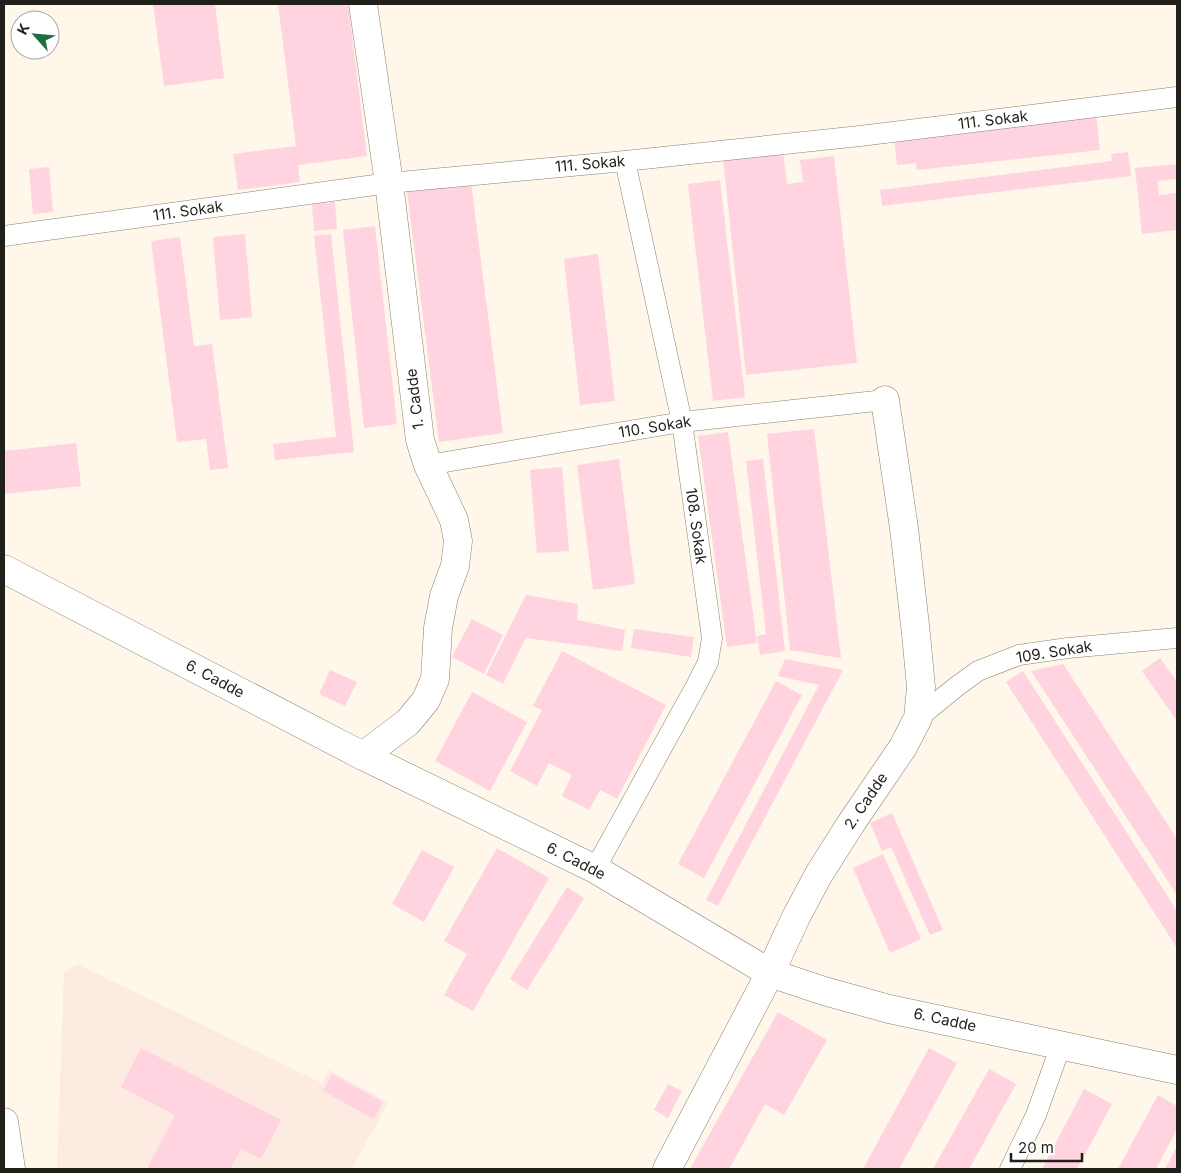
<svg xmlns="http://www.w3.org/2000/svg" width="1181" height="1173" font-family="Inter,sans-serif">
	<style>
		.commercial { fill: #fdeae1 }
		.building { fill: #ffd3df }
		.lines { fill: none; stroke-linecap: round; stroke-linejoin: round }
		.street-casing { stroke: #888175; stroke-width: 21 }
		.secondary-casing { stroke: #888175; stroke-width: 29 }
		.street { stroke: #fff; stroke-width: 20 }
		.secondary { stroke: #fff; stroke-width: 28 }
		.labels { text-anchor: middle; stroke-width: 4; stroke-linejoin: round; paint-order: stroke }
		.street-label { font-size: 15px; fill: #211f1a; stroke: #fff }
	</style>
	<rect width="100%" height="100%" fill="#fff7e9"/>
	<path class="commercial" d="M77 964 322 1083 329 1070 388 1102 352 1169H57L64 973Z"/>
	<g class="building">
		<path d="M153 4H215L224 78 164 86Z"/>
		<path d="M278 4H348L367 156 298 165 300 182 238 190 233 154 296 146Z"/>
		<path d="M1096 114 1100 150 917 170 916 163 897 165 894 137Z"/>
		<path d="M783 152 787 184 803 182 800 160 834 156 857 363 746 375 723 159Z"/>
		<path d="M1128 152 1131 176 882 206 880 190 1112 161 1111 154Z"/>
		<path d="M1177 164V179L1158 181 1159 195 1177 193V230L1142 234 1135 168Z"/>
		<path d="M49 167 53 212 33 214 29 169Z"/>
		<path d="M720 180 745 397 713 401 688 184Z"/>
		<path d="M471 183 503 433 439 442 407 191Z"/>
		<path d="M335 202 337 229 314 231 312 204Z"/>
		<path d="M375 226 397 424 364 428 343 230Z"/>
		<path d="M245 234 252 317 220 320 213 237Z"/>
		<path d="M331 234 354 452 275 460 273 444 336 437 314 236Z"/>
		<path d="M180 237 194 346 212 344 228 468 210 470 206 439 177 442 151 241Z"/>
		<path d="M598 254 615 401 580 405 564 259Z"/>
		<path d="M814 429 841 658 790 650 767 434Z"/>
		<path d="M728 432 757 643 727 647 698 436Z"/>
		<path d="M76 443 81 486 4 494V451Z"/>
		<path d="M619 459 635 584 593 590 577 465Z"/>
		<path d="M763 459 785 651 760 655 757 636 766 634 746 461Z"/>
		<path d="M562 467 569 551 537 553 530 470Z"/>
		<path d="M526 595 578 604 577 620 625 630 622 651 526 638 503 684 486 675Z"/>
		<path d="M472 619 503 635 484 674 452 657Z"/>
		<path d="M634 629 694 637 691 657 631 648Z"/>
		<path d="M562 651 666 705 617 799 600 790 589 810 562 796 572 775 549 763 537 786 510 771 542 710 533 706Z"/>
		<path d="M1160 658 1177 682V721L1142 671Z"/>
		<path d="M785 659 843 670 718 906 706 900 819 685 778 676Z"/>
		<path d="M1063 664 1177 839V895L1031 671Z"/>
		<path d="M330 670 357 682 345 706 319 694Z"/>
		<path d="M1023 671 1177 911V948L1006 682Z"/>
		<path d="M776 681 802 695 704 878 678 864Z"/>
		<path d="M472 692 527 722 490 791 435 761Z"/>
		<path d="M892 813 943 930 930 935 891 847 882 851 870 823Z"/>
		<path d="M497 848 549 878 473 1011 444 995 467 954 444 941Z"/>
		<path d="M422 850 454 867 424 922 392 904Z"/>
		<path d="M883 854 921 939 890 953 853 868Z"/>
		<path d="M567 887 584 898 527 990 510 979Z"/>
		<path d="M778 1012 827 1040 784 1115 765 1104 729 1169H690Z"/>
		<path d="M141 1048 281 1120 261 1159 241 1149 230 1169H147L175 1115 121 1087Z"/>
		<path d="M929 1048 957 1063 899 1169H863Z"/>
		<path d="M989 1069 1016 1084 969 1169H933Z"/>
		<path d="M332 1074 383 1102 374 1119 323 1091Z"/>
		<path d="M668 1084 682 1091 668 1118 654 1110Z"/>
		<path d="M1084 1089 1112 1104 1077 1169H1042Z"/>
		<path d="M1158 1095 1177 1106V1129L1156 1169H1118Z"/>
		<path d="M1177 1146V1169H1165Z"/>
	</g>
	<g class="lines">
		<defs>
			<g id="street">
				<path d="M4 236 389 183 625 161 860 136 1177 97"/>
				<path d="M428 465 682 422 885 400"/>
				<path d="M918 718 956 687 978 671 1019 655 1068 648 1177 638"/>
				<path d="M595 869 697 684 708 662 712 638 682 422 625 161"/>
				<path d="M1010 1169 1036 1115 1061 1045"/>
			</g>
			<g id="secondary">
				<path d="M4 569 363 756 595 869 770 973 824 991 889 1009 1177 1070"/>
				<path d="M363 756 408 722 426 700 435 679 438 628 444 596 455 566 458 541 454 520 428 465 420 440 389 183 363 4"/>
				<path d="M4 1122 11 1169"/>
				<path d="M667 1169 770 973 796 917 819 874 850 825 903 747 918 718 921 687 916 634 904 528 885 400"/>
			</g>
		</defs>
		<use href="#street" class="street-casing"/>
		<use href="#secondary" class="secondary-casing"/>
		<use href="#street" class="street"/>
		<use href="#secondary" class="secondary"/>
	</g>
	<g class="labels">
		<g class="street-label">
			<text transform="translate(993 120) rotate(-7)" y="5">111. Sokak</text>
			<text transform="translate(590 164) rotate(-5)" y="5">111. Sokak</text>
			<text transform="translate(188 211) rotate(-8)" y="5">111. Sokak</text>
			<text transform="translate(415 399) rotate(-97)" y="5">1. Cadde</text>
			<text transform="translate(655 427) rotate(-9)" y="5">110. Sokak</text>
			<text transform="translate(696 526) rotate(82)" y="5">108. Sokak</text>
			<text transform="translate(1054 652) rotate(-9)" y="5">109. Sokak</text>
			<text transform="translate(215 679) rotate(28)" y="5">6. Cadde</text>
			<text transform="translate(866 801) rotate(-56)" y="5">2. Cadde</text>
			<text transform="translate(576 861) rotate(27)" y="5">6. Cadde</text>
			<text transform="translate(945 1020) rotate(12)" y="5">6. Cadde</text>
		</g>
	</g>
	<rect width="1181" height="1173" fill="none" stroke="#211f1a" stroke-width="10"/>
	<g transform="translate(35 35) rotate(297)"><circle r="24" fill="#ffffff" stroke="#a6a5a3"/>
	<path d="M0-4L9 19L0 12L-9 19Z" fill="#1f6e3f"/>
	<text y="-8" font-size="14" font-weight="bold" text-anchor="middle" fill="#211f1a">K</text>
	</g>
	<path d="M1011 1153v8h71v-8" fill="none" stroke="#211f1a" stroke-width="2.5"/>
	<text x="1018" y="1153" font-size="15" fill="#211f1a" stroke="#ffffff" stroke-width="4" paint-order="stroke">20 m</text>
</svg>
